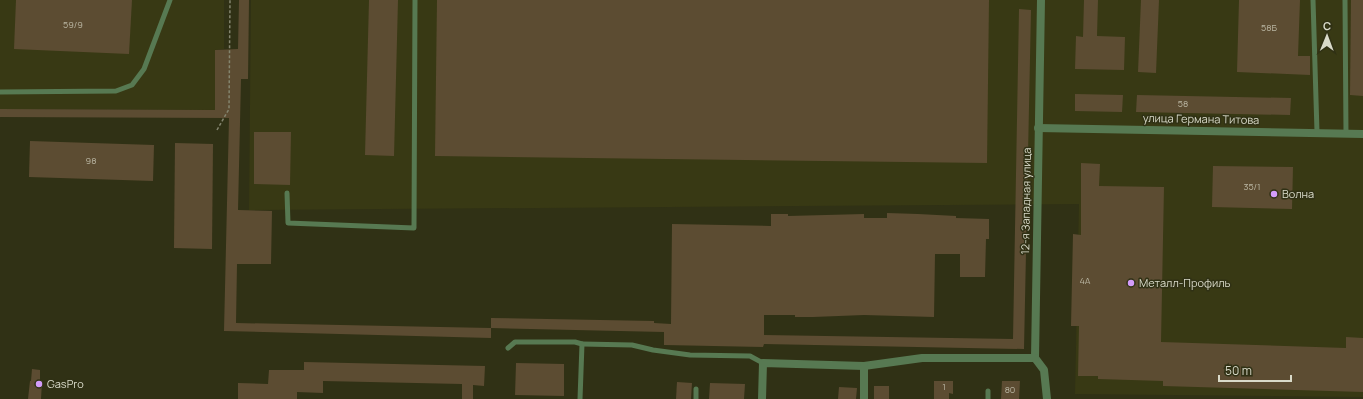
<svg xmlns="http://www.w3.org/2000/svg" width="1363" height="399" font-family="Manrope,sans-serif">
	<style>
		.built { fill: #383914 }
		.building { fill: #5c4c32 }
		.lines { fill: none; stroke-linecap: round; stroke-linejoin: round }
		.path { stroke: #84856f; stroke-width: 1.5; stroke-dasharray: 3 2; stroke-linecap: butt }
		.service { stroke: #577952; stroke-width: 5 }
		.minor { stroke: #577952; stroke-width: 8 }
		.poi-dot { fill: #d49cfb; stroke: #303115; stroke-width: 1.5 }
		.labels { text-anchor: middle; stroke-width: 3; stroke-linejoin: round; paint-order: stroke }
		.number-label { font-size: 9px; fill: #bab6a3 }
		.street-label { font-size: 11px; fill: #d9dac9; stroke: #303115 }
		.poi-label { font-size: 11px; fill: #d9dac9; stroke: #303115; text-anchor: start }
	</style>
	<rect width="100%" height="100%" fill="#303115"/>
	<g class="built">
		<path d="M0 0H224V49L215 50V110L0 109Z"/>
		<path d="M251 0H1363V397L1075 394 1079 204 249 210Z"/>
	</g>
	<g class="building">
		<path d="M16 0H132L129 54 14 49Z"/>
		<path d="M239 0H249L248 79H241L238 210 272 211 271 264H237L236 323 491 328V338L224 331 229 118 0 117V109L215 110V50L238 49Z"/>
		<path d="M369 0H398L394 156 365 155Z"/>
		<path d="M437 0H989L987 163 435 156Z"/>
		<path d="M1084 0H1098L1097 36 1125 37 1124 70 1075 69 1076 36 1083 37Z"/>
		<path d="M1141 0H1159L1156 73 1138 72Z"/>
		<path d="M1239 0H1300L1298 56H1310V75L1237 72Z"/>
		<path d="M1351 0H1363V96L1350 95Z"/>
		<path d="M1019 9 1031 10 1024 349 764 344 763 347 664 345V332L491 328V318L654 321V323L671 324 672 224 771 226V214H788V216L864 214V218H887V213L918 214 956 216V218L989 219V239H986L985 277H960V254H935L934 317 864 315 813 317H795V315H764V335L1013 339Z"/>
		<path d="M1075 94 1123 95 1122 112 1075 111Z"/>
		<path d="M1137 95 1291 98 1290 115 1136 112Z"/>
		<path d="M254 132H291L290 185 254 184Z"/>
		<path d="M30 141 154 145 153 181 29 177Z"/>
		<path d="M175 143 213 144 212 249 174 248Z"/>
		<path d="M1081 163 1100 164 1099 186 1164 187 1161 342 1346 348V337L1363 338V392L1163 386V381L1098 379V376H1078L1079 326H1071L1073 234 1081 235Z"/>
		<path d="M1213 166 1293 167 1292 209 1212 207Z"/>
		<path d="M304 362 485 366 484 386 473 385V399H462V384L323 381V393L297 392V399H238V383L268 384 269 370H304Z"/>
		<path d="M516 363 564 364V396L515 395Z"/>
		<path d="M32 369 40 370V382H42L41 399H28L30 381H31Z"/>
		<path d="M934 381H953V394L949 393V399H934Z"/>
		<path d="M1002 381H1020L1019 399H1001Z"/>
		<path d="M677 382 692 383 691 399H676Z"/>
		<path d="M710 383 745 384 744 399H709Z"/>
		<rect x="874" y="386" width="15" height="13"/>
		<path d="M839 387 857 388 856 399H838Z"/>
	</g>
	<g class="lines">
		<path class="path" d="M217 130 229 109 230 0"/>
		<g class="service">
			<path d="M1313 0 1317 132"/>
			<path d="M1345 0 1346 133"/>
			<path d="M0 92 116 91 132 85 144 69 170 0"/>
			<path d="M287 193 288 223 414 228 415 0"/>
			<path d="M582 344 632 345 653 350 690 355 750 356 763 363"/>
			<path d="M508 348 515 342H575L582 344 580 399"/>
			<path d="M696 399V389"/>
			<path d="M988 399V391"/>
		</g>
		<g class="minor">
			<path d="M1041 0 1035 358 1044 370 1047 399"/>
			<path d="M1038 128 1363 134"/>
			<path d="M762 399 763 363 864 366 922 358H1035"/>
			<path d="M864 399V366"/>
		</g>
	</g>
	<g class="poi-dot">
		<circle cx="1274" cy="194" r="4"/>
		<circle cx="1131" cy="283" r="4"/>
		<circle cx="39" cy="384" r="4"/>
	</g>
	<g class="labels">
		<g class="number-label">
			<text x="73" y="28">59/9</text>
			<text x="1269" y="31">58Б</text>
			<text x="1183" y="107">58</text>
			<text x="91" y="164">98</text>
			<text x="1252" y="190">35/1</text>
			<text x="1085" y="284">4А</text>
			<text x="944" y="390">1</text>
			<text x="1010" y="393">80</text>
		</g>
		<g class="street-label">
			<text transform="translate(1201 119) rotate(1)" y="4">улица Германа Титова</text>
			<text transform="translate(1026 201) rotate(-89)" y="4">12-я Западная улица</text>
		</g>
		<g class="poi-label">
			<text x="1282" y="198">Волна</text>
			<text x="1139" y="287">Металл-Профиль</text>
			<text x="47" y="388">GasPro</text>
		</g>
	</g>
	<g transform="translate(1327 36) rotate(1)" stroke="#303115" stroke-width="3" paint-order="stroke">
	<path d="M0-3L7 15L0 10L-7 15Z" fill="#d9dac9"/>
	<text y="-6" font-size="11" font-weight="bold" text-anchor="middle" fill="#d9dac9">С</text>
	</g>
	<path d="M1219 375v6h72v-6" fill="none" stroke="#d9dac9" stroke-width="2"/>
	<text x="1225" y="375" font-size="12" fill="#d9dac9" stroke="#303115" stroke-width="3" paint-order="stroke">50 m</text>
</svg>
